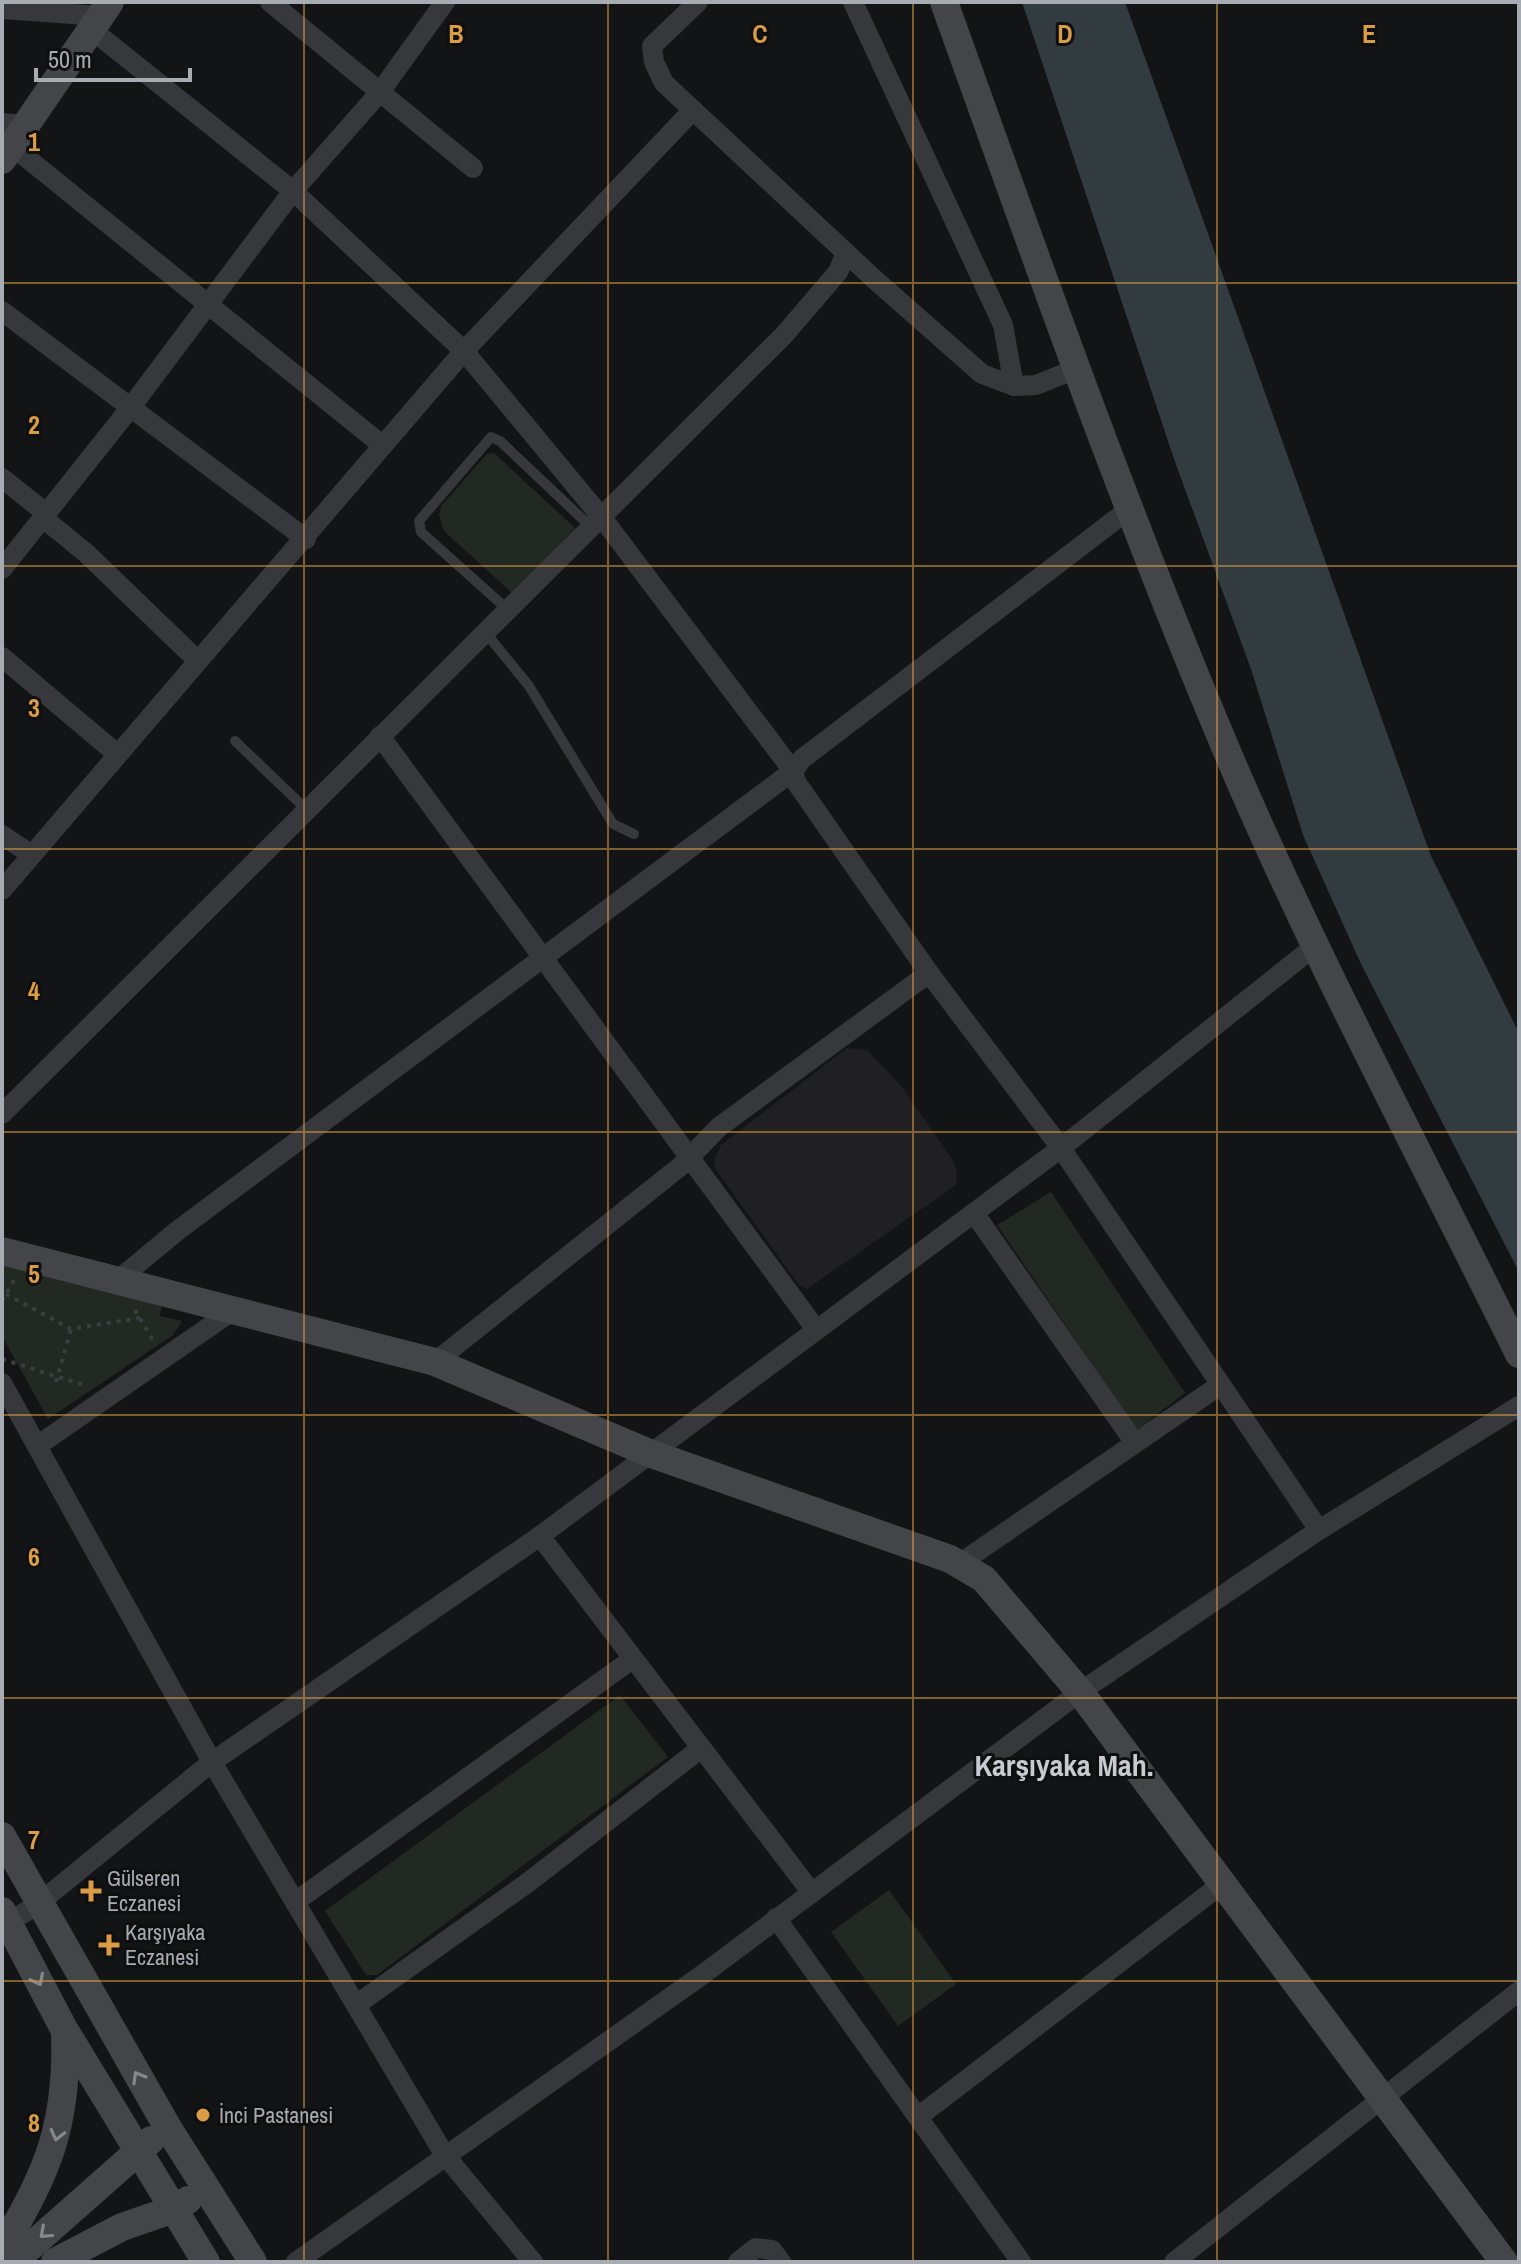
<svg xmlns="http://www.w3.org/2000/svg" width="1521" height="2264" font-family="'Archivo Narrow',sans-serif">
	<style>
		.built { fill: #202022 }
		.green { fill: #222923 }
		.water { fill: #323b40 }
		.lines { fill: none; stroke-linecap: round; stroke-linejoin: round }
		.path { stroke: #3b3d40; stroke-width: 4; stroke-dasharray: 4 6; stroke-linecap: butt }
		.lane { stroke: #37383b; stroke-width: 10 }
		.street { stroke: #37383b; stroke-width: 20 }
		.secondary { stroke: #434549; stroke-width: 28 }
		.oneway { stroke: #84888e }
		.grid { fill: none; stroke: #da9d46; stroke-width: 2; stroke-opacity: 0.55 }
		.poi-dot { fill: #da9d46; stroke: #0f0f10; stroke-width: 3 }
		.labels { text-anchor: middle; stroke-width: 6; stroke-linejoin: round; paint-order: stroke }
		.poi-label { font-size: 22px; fill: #a7acb3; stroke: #0f0f10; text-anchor: start }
		.district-label { font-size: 30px; font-weight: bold; fill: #c7cad0; stroke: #0f0f10 }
		.grid-label { font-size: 26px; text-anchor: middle; font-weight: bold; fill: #da9d46; stroke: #0f0f10; stroke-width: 6; stroke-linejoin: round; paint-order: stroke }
	</style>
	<rect width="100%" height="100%" fill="#131415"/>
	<path class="built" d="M847 1048 867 1050 902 1087 952 1159 957 1171 956 1185 807 1289 799 1285 714 1167 715 1157 721 1145Z"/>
	<g class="green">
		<path d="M494 453 575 528 514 595 444 531 439 515 441 506 487 454Z"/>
		<path d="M1051 1192 1185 1393 1137 1430 997 1225Z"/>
		<path d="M2 1264 163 1300 160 1316 182 1321 173 1335 48 1419 2 1336Z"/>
		<path d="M620 1695 668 1757 377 1975H366L325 1911Z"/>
		<path d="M889 1890 956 1984 898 2026 831 1932Z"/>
	</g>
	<path class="water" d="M1022 2H1125L1431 856 1519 1033V1272L1361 964 1303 835 1251 669 1174 459Z"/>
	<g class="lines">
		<g class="path">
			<path d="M6 1294 71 1329 140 1318"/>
			<path d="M2 1301 16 1277"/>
			<path d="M135 1310 155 1344"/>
			<path d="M2 1359 87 1386"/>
			<path d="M56 1382 71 1329"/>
		</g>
		<g class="lane">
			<path d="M507 609 421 532 419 521 491 437 500 441 591 527"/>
			<path d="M485 632 529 686 613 824 634 834"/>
			<path d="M235 741 307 810"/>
		</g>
		<g class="street">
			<path d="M270 2 473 168"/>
			<path d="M698 2 652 46 654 62 664 83 873 278 982 374 1014 386 1036 385 1076 369"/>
			<path d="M853 2 1003 325 1014 386"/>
			<path d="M2 9 100 16"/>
			<path d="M91 29 293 191 464 351 603 519 793 771 177 1231 118 1280"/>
			<path d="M2 123 28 125"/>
			<path d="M12 146 382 445"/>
			<path d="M2 311 306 539"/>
			<path d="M2 478 46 513"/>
			<path d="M1128 510 802 759 793 771 796 782 929 973 1061 1148 1319 1530"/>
			<path d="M43 518 86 553 198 661"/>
			<path d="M2 569 131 407 293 191 380 92 445 2"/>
			<path d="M2 657 117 754"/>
			<path d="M380 736 815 1328"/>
			<path d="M2 835 32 855"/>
			<path d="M2 890 464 351 693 110"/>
			<path d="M2 1114 784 335 838 272 846 253"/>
			<path d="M974 1213 1135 1443"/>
			<path d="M435 1362 682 1165 719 1127 929 973"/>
			<path d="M2 1383 212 1762 444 2154 533 2262"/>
			<path d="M37 1446 235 1309"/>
			<path d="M540 1536 812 1893"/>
			<path d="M959 1564 1220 1385"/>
			<path d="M295 1902 631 1660"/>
			<path d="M776 1918 1021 2262"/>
			<path d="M2 1927 39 1903 212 1762 540 1536 1061 1148 1315 946"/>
			<path d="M356 2005 530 1881 700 1749"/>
			<path d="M918 2117 1223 1883"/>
			<path d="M296 2262 702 1975 1080 1692 1319 1530 1519 1406"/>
			<path d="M738 2262 756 2248 772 2250 781 2262"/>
			<path d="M1174 2262 1519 1991"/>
		</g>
		<g class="secondary">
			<path d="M944 2C1034 253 1122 503 1226 749 1313 955 1420 1153 1519 1354"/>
			<path d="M2 160 110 2"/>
			<path d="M2 1251 435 1362 649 1453 950 1559 984 1579 1080 1692 1504 2262"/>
			<path d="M2 1836 168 2128 253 2262"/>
			<path d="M2 1911 64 2029 206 2262"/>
			<path d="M2 2248C48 2174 68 2123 65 2034"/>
			<path d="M13 2262 151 2140"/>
			<path d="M55 2262 122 2227 174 2209 188 2200"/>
		</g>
	</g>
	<defs><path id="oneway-chevron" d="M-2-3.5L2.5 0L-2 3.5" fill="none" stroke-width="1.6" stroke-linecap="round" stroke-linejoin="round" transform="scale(2)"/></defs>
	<g class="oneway">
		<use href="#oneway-chevron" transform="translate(38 1980) rotate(63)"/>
		<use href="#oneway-chevron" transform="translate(138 2077) rotate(-120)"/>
		<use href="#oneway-chevron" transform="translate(57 2135) rotate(104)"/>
		<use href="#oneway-chevron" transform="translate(45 2233) rotate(138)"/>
	</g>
	<path class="grid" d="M304 2V2262M608 2V2262M913 2V2262M1217 2V2262M2 283H1519M2 566H1519M2 849H1519M2 1132H1519M2 1415H1519M2 1698H1519M2 1981H1519"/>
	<g class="poi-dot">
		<path d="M87 1879h8v8h8v8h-8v8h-8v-8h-8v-8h8z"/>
		<path d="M105 1933h8v8h8v8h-8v8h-8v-8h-8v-8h8z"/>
		<circle cx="203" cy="2115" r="8"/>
	</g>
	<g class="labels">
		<g class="poi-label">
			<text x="107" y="1886">Gülseren<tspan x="107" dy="25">Eczanesi</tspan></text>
			<text x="125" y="1940">Karşıyaka<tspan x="125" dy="25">Eczanesi</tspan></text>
			<text x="219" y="2123">İnci Pastanesi</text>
		</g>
		<g class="district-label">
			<text x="1064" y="1776">Karşıyaka Mah.</text>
		</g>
	</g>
	<g class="grid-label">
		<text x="456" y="43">B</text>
		<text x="760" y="43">C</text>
		<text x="1065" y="43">D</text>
		<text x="1369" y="43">E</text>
		<text x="34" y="151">1</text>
		<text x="34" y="434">2</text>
		<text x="34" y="717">3</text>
		<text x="34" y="1000">4</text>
		<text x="34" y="1283">5</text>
		<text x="34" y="1566">6</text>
		<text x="34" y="1849">7</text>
		<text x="34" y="2132">8</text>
	</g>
	<rect width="1521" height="2264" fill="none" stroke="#a7acb3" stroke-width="8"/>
	<path d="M36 68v12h154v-12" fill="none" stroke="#a7acb3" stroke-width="4"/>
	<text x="48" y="68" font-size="24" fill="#a7acb3" stroke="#0f0f10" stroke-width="6" paint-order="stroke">50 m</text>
</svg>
